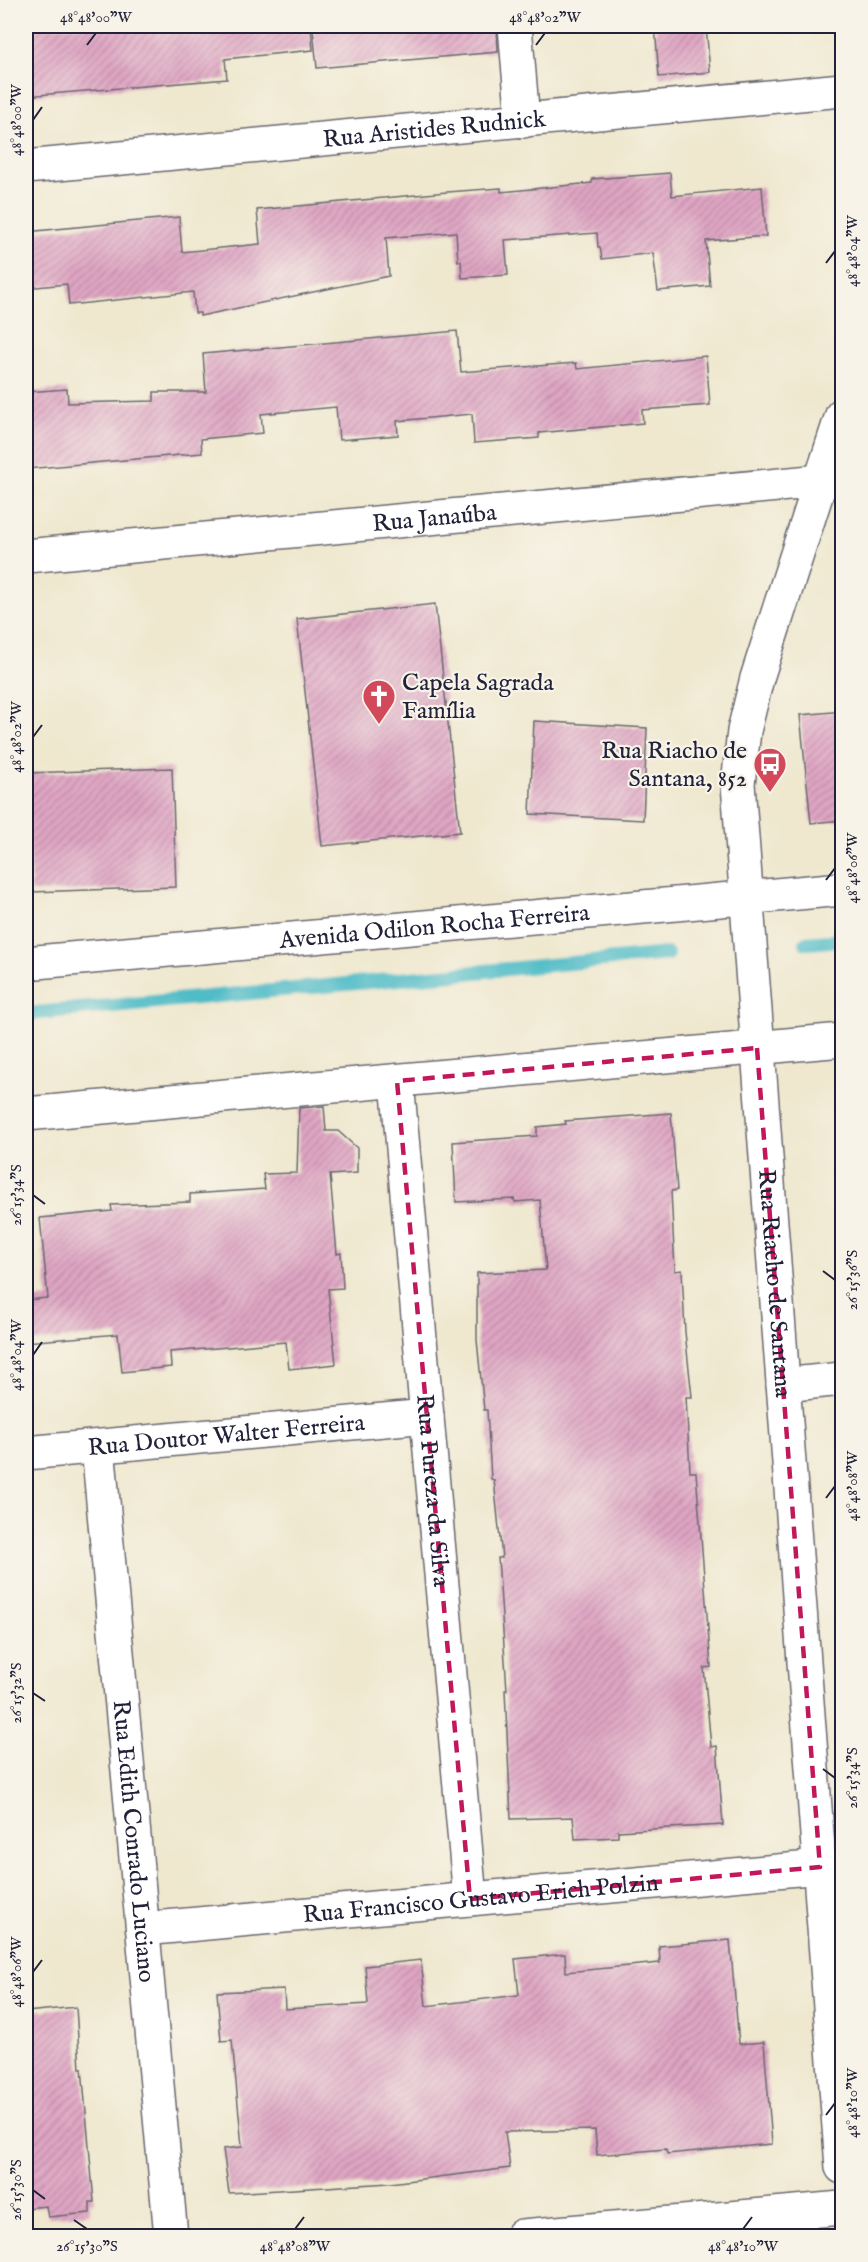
<svg xmlns="http://www.w3.org/2000/svg" width="868" height="2262" font-family="'IM FELL English',serif">
	<style>
		.lines { fill: none; stroke-linecap: round; stroke-linejoin: round }
		.stream { stroke: #4fbcc7; stroke-width: 14 }
		.building { fill: url(#building-hatch) }
		.minor-casing { stroke: #6a676f; stroke-width: 36 }
		.tertiary-casing { stroke: #6a676f; stroke-width: 36 }
		.minor { stroke: #fff; stroke-width: 33 }
		.tertiary { stroke: #fff; stroke-width: 33 }
		.marked { fill: none; stroke: #c2185b; stroke-width: 4.5; stroke-dasharray: 12 8; stroke-linejoin: round }
		.ticks { fill: none; stroke: #22223b; stroke-width: 2 }
		.labels { text-anchor: middle; stroke-width: 4.5; stroke-linejoin: round; paint-order: stroke }
		.street-label { font-size: 24px; fill: #22223b; stroke: #f7f3e8 }
		.poi-label { font-size: 24px; fill: #22223b; stroke: #f7f3e8; text-anchor: start }
		.neatline { fill: none; stroke: #22223b; stroke-width: 2 }
		.ticks-label { font-size: 15px; text-anchor: middle; fill: #22223b }
	</style>
	<defs>
		<pattern id="building-hatch" width="6" height="6" patternUnits="userSpaceOnUse" patternTransform="scale(1.5)"><rect width="6" height="6" fill="#e0a6c4"/><path d="M-1 1l2-2M0 6l6-6M5 7l2-2" fill="none" stroke="#b587a0"/></pattern>
	</defs>
	<rect width="100%" height="100%" fill="#f7f3e8"/>
	<filter id="ink" filterUnits="userSpaceOnUse"><feTurbulence type="fractalNoise" baseFrequency=".0167" numOctaves="2"/><feDisplacementMap in="SourceGraphic" scale="12" xChannelSelector="R" yChannelSelector="G"/><feConvolveMatrix kernelMatrix="1 2 1 2 8 2 1 2 1" color-interpolation-filters="sRGB"/></filter>
	<filter id="wash" filterUnits="userSpaceOnUse"><feTurbulence type="fractalNoise" baseFrequency=".008" numOctaves="4" result="noise"/><feDisplacementMap in="SourceGraphic" scale="24" xChannelSelector="R" yChannelSelector="G"/><feGaussianBlur stdDeviation="1.35" result="paint"/><feColorMatrix in="noise" values="0 0 0 0 0 0 0 0 0 0 0 0 0 0 0 0 0 1.4 0 .05"/><feComposite in="paint" operator="in"/></filter>
	<g filter="url(#wash)">
		<rect width="100%" height="100%" fill="#efe8cf"/>
		<g class="lines">
			<g class="stream">
				<path d="M806 943 842 940"/>
				<path d="M26 1014 667 954"/>
			</g>
		</g>
		<g id="blocks">
			<g class="building">
				<path d="M58 26H311L313 50 225 59 227 79 26 96V28Z"/>
				<path d="M344 26H497L498 52 317 68 313 29Z"/>
				<path d="M655 26H706L710 72 659 77Z"/>
				<path d="M670 173 672 196 762 187 766 236 706 241 710 286 658 291 653 253 602 259 600 247H598L597 233 505 240 508 275 462 278 461 261H458L456 232 386 238 389 276 200 316V313H195L193 292 69 305 67 284 26 288V232L179 217 182 252 260 244 257 210 447 192 501 188V192L592 183V179Z"/>
				<path d="M457 331 461 372 576 363 577 369 706 356 710 405 642 410 643 423 539 433V438L474 443 472 414 397 421 398 435 339 440 336 407 261 414 263 433 201 439 202 453 26 469V392L67 389 68 403 154 401V392H206L203 354Z"/>
				<path d="M435 604 460 832 322 846 297 619Z"/>
				<path d="M843 711V820L811 823 800 715Z"/>
				<path d="M534 721 647 728 643 820 530 814Z"/>
				<path d="M172 768 176 887 31 892 27 773Z"/>
				<path d="M324 1106 326 1131H338L357 1148V1173L330 1175 337 1254 341 1253 343 1288 328 1289 336 1364 289 1369 286 1342 170 1352 171 1367 122 1372 118 1334 26 1342V1300L48 1298 40 1218 112 1211 111 1205 190 1202V1194L265 1189 263 1174 297 1173 299 1108Z"/>
				<path d="M671 1113 677 1190 671 1191 675 1271 682 1270 685 1332 692 1397H686L690 1472H696L711 1667 704 1668 711 1747 717 1746 723 1825 618 1831V1837L575 1839 573 1817 511 1819 505 1690H507L498 1558H502L494 1480 491 1479 487 1410H484L477 1340V1273L546 1270 540 1200 515 1202 514 1199 456 1202 453 1142 537 1136V1127L566 1124 565 1121Z"/>
				<path d="M730 1940 739 2044 764 2042 772 2144 667 2154 666 2149 597 2155 595 2130 505 2132 510 2168 390 2183 229 2193 223 2149 242 2147 232 2040 221 2041 217 1992 284 1989 285 2009 368 2004 365 1966 421 1960 426 2006 519 1995 515 1959 565 1954 566 1972 660 1963 659 1946Z"/>
				<path d="M76 2007 80 2069 82 2068 94 2202H90V2213L48 2217 46 2206 26 2208V2012Z"/>
			</g>
		</g>
	</g>
	<g filter="url(#ink)">
		<use href="#blocks" fill-opacity="0" stroke="#6a676f" stroke-width="1.5"/>
		<g class="lines">
			<defs>
				<g id="minor">
					<path d="M515 26 523 121"/>
					<path id="s1" d="M26 167 842 90"/>
					<path id="s2" d="M26 556 842 479"/>
					<path id="s3" d="M26 963 842 889"/>
					<path id="s4" d="M397 1081 470 1899"/>
					<path d="M26 1114 842 1040"/>
					<path d="M783 1385 842 1379"/>
					<path id="s5" d="M98 1447 171 2236"/>
					<path id="s6" d="M26 1453 427 1416"/>
					<path id="s7" d="M143 1929 820 1867"/>
					<path d="M522 2236 842 2208"/>
				</g>
				<g id="tertiary">
					<path id="s8" d="M842 415 757 678 744 731 738 784 842 2167"/>
				</g>
			</defs>
			<use href="#minor" class="minor-casing"/>
			<use href="#tertiary" class="tertiary-casing"/>
			<use href="#minor" class="minor"/>
			<use href="#tertiary" class="tertiary"/>
		</g>
	</g>
	<path class="marked" d="M757 1048 820 1867 470 1899 397 1081Z"/>
	<path class="ticks" d="M87 45 96 33M536 45 545 33M33 120 42 107M826 263 835 251M33 737 42 725M826 880 835 868M33 1195 45 1204M823 1271 835 1280M33 1355 42 1342M826 1498 835 1486M33 1693 45 1701M823 1769 835 1778M33 1972 42 1960M826 2115 835 2103M33 2190 45 2199M74 2220 87 2229M295 2229 304 2217M743 2229 752 2217"/>
	<defs>
		<symbol id="church-pin" viewBox="-11 -11 22 30"><path d="M0 17L-7.5 6A9.5 9.5 0 1 1 7.5 6Z" fill="#d1495b" stroke="#f7f3e8"/><path d="M-1.2-6h2.4v3.5h3.3v2.4h-3.3V6h-2.4V-.1h-3.3v-2.4h3.3Z" fill="#fff"/></symbol>
		<symbol id="bus-pin" viewBox="-11 -11 22 30"><path d="M0 17L-7.5 6A9.5 9.5 0 1 1 7.5 6Z" fill="#d1495b" stroke="#f7f3e8"/><path d="M-5-6H5V4H4V6H2V4H-2V6H-4V4H-5ZM-3.5-4V0h7V-4ZM-3.5 1.2v1.5H-2V1.2ZM2 1.2v1.5H3.5V1.2Z" fill="#fff"/></symbol>
	</defs>
	<g fill-rule="evenodd">
		<use href="#church-pin" x="360" y="677" width="38" height="52"/>
		<use href="#bus-pin" x="751" y="745" width="38" height="52"/>
	</g>
	<g class="labels">
		<g class="street-label">
			<text dy="8" stroke="none"><textPath href="#s1" startOffset="410">Rua Aristides Rudnick</textPath></text>
			<text dy="8" stroke="none"><textPath href="#s2" startOffset="410">Rua Janaúba</textPath></text>
			<text dy="8" stroke="none"><textPath href="#s3" startOffset="410">Avenida Odilon Rocha Ferreira</textPath></text>
			<text dy="8" stroke="none"><textPath href="#s8" startOffset="885">Rua Riacho de Santana</textPath></text>
			<text dy="8" stroke="none"><textPath href="#s6" startOffset="201">Rua Doutor Walter Ferreira</textPath></text>
			<text dy="8" stroke="none"><textPath href="#s4" startOffset="411">Rua Pureza da Silva</textPath></text>
			<text dy="8" stroke="none"><textPath href="#s5" startOffset="396">Rua Edith Conrado Luciano</textPath></text>
			<text dy="8" stroke="none"><textPath href="#s7" startOffset="339">Rua Francisco Gustavo Erich Polzin</textPath></text>
		</g>
		<g class="poi-label">
			<text x="402" y="690">Capela Sagrada<tspan x="402" dy="28">Família</tspan></text>
			<text x="747" y="758" text-anchor="end">Rua Riacho de<tspan x="747" dy="28">Santana, 852</tspan></text>
		</g>
	</g>
	<rect width="868" height="2262" fill="none" stroke="#f7f3e8" stroke-width="66"/>
	<rect x="33" y="33" width="802" height="2196" class="neatline"/>
	<g class="ticks-label">
		<text x="96" y="22">48°48'00"W</text>
		<text x="545" y="22">48°48'02"W</text>
		<text transform="translate(16 120) rotate(-90)" y="5">48°48'00"W</text>
		<text transform="translate(852 251) rotate(-90)" y="5">48°48'04"W</text>
		<text transform="translate(16 737) rotate(-90)" y="5">48°48'02"W</text>
		<text transform="translate(852 868) rotate(-90)" y="5">48°48'06"W</text>
		<text transform="translate(16 1195) rotate(-90)" y="5">26°15'34"S</text>
		<text transform="translate(852 1280) rotate(-90)" y="5">26°15'36"S</text>
		<text transform="translate(16 1355) rotate(-90)" y="5">48°48'04"W</text>
		<text transform="translate(852 1486) rotate(-90)" y="5">48°48'08"W</text>
		<text transform="translate(16 1693) rotate(-90)" y="5">26°15'32"S</text>
		<text transform="translate(852 1778) rotate(-90)" y="5">26°15'34"S</text>
		<text transform="translate(16 1972) rotate(-90)" y="5">48°48'06"W</text>
		<text transform="translate(852 2103) rotate(-90)" y="5">48°48'10"W</text>
		<text transform="translate(16 2190) rotate(-90)" y="5">26°15'30"S</text>
		<text x="87" y="2251">26°15'30"S</text>
		<text x="295" y="2251">48°48'08"W</text>
		<text x="743" y="2251">48°48'10"W</text>
	</g>
</svg>
